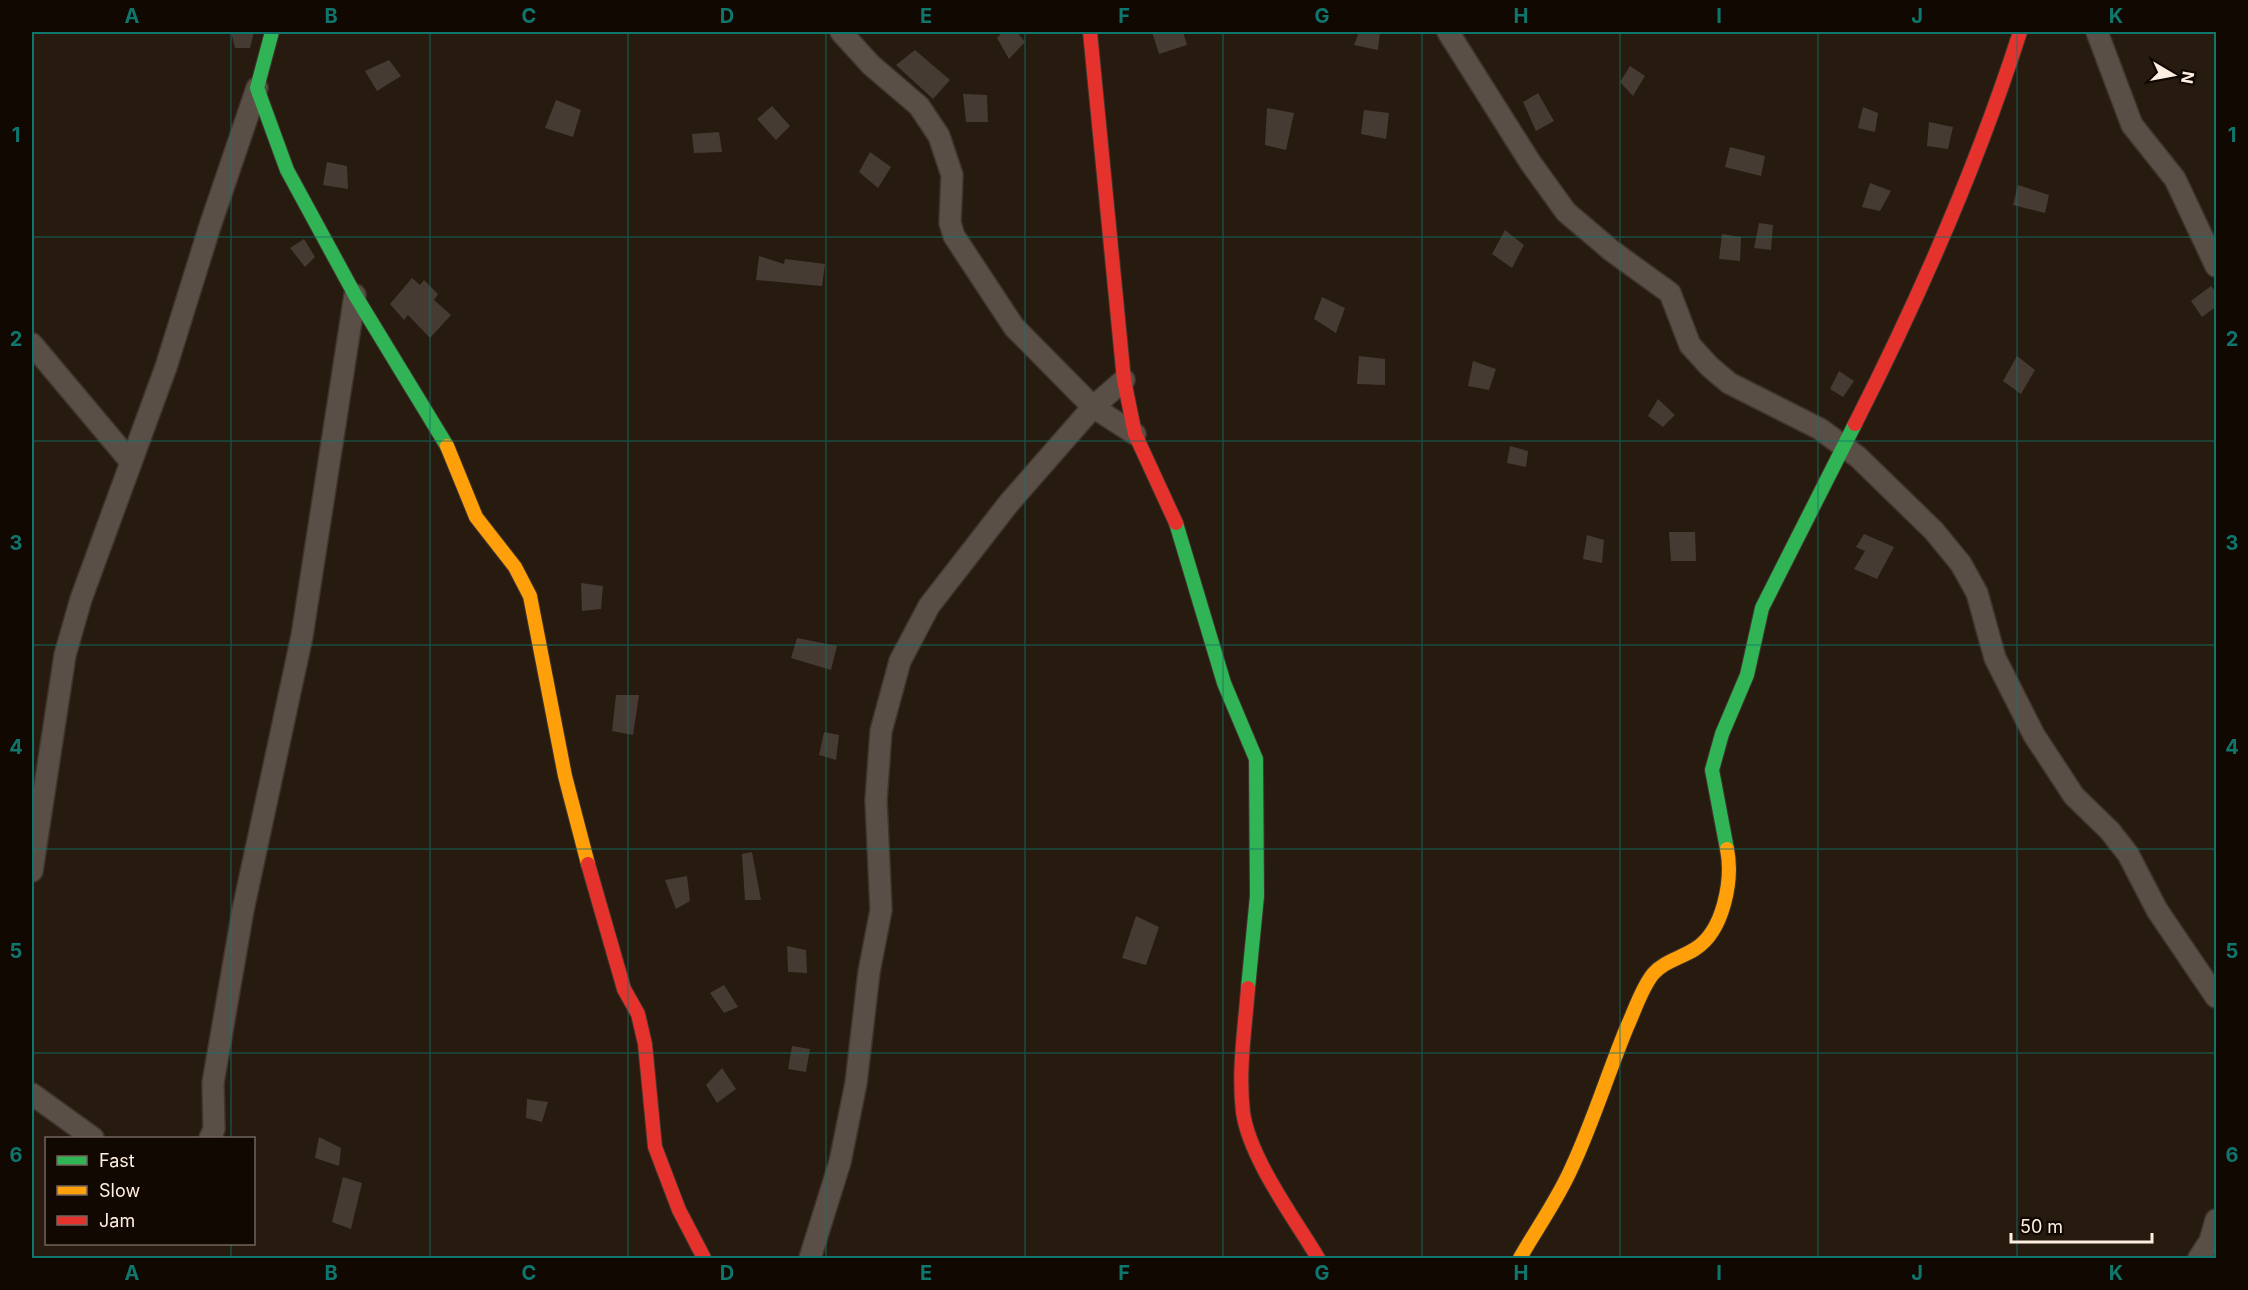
<svg xmlns="http://www.w3.org/2000/svg" width="2248" height="1290" font-family="Inter,sans-serif">
	<style>
		.building { fill: #463b33 }
		.lines { fill: none; stroke-linecap: round; stroke-linejoin: round }
		.street-casing { stroke: #3f352d; stroke-width: 24 }
		.fast-casing { stroke: #3f352d; stroke-width: 16 }
		.slow-casing { stroke: #3f352d; stroke-width: 16 }
		.jam-casing { stroke: #3f352d; stroke-width: 16 }
		.street { stroke: #5a4f47; stroke-width: 21 }
		.fast { stroke: #30b455; stroke-width: 14 }
		.slow { stroke: #ff9f0a; stroke-width: 14 }
		.jam { stroke: #e5322d; stroke-width: 14 }
		.grid { fill: none; stroke: #0f766e; stroke-width: 1.5; stroke-opacity: 0.55 }
		.neatline { fill: none; stroke: #0f766e; stroke-width: 2 }
		.grid-label { font-size: 20px; text-anchor: middle; font-weight: bold; fill: #0f766e }
	</style>
	<rect width="100%" height="100%" fill="#271b0f"/>
	<g class="building">
		<path d="M231 32H254L250 48H235Z"/>
		<path d="M1003 32H1017L1025 42 1009 59 997 38Z"/>
		<path d="M1152 32H1183L1187 45 1159 54Z"/>
		<path d="M1359 32H1380L1378 50 1354 45Z"/>
		<path d="M915 50 950 80 933 99 896 65Z"/>
		<path d="M389 60 401 76 377 91 365 71Z"/>
		<path d="M1630 66 1645 76 1633 96 1620 82Z"/>
		<path d="M1538 93 1554 121 1536 131 1523 102Z"/>
		<path d="M963 94 987 95 988 122H966Z"/>
		<path d="M556 100 581 110 573 137 545 128Z"/>
		<path d="M772 106 790 126 776 140 757 119Z"/>
		<path d="M1863 107 1878 113 1875 132 1858 128Z"/>
		<path d="M1267 108 1294 113 1286 150 1265 145Z"/>
		<path d="M1364 110 1389 113 1386 139 1361 134Z"/>
		<path d="M1929 122 1953 127 1948 149 1927 146Z"/>
		<path d="M719 132 722 152 694 153 692 134Z"/>
		<path d="M1730 147 1765 156 1761 176 1725 167Z"/>
		<path d="M870 152 891 167 878 188 859 172Z"/>
		<path d="M327 162 347 166 348 189 323 185Z"/>
		<path d="M1870 183 1891 191 1880 211 1862 207Z"/>
		<path d="M2018 185 2049 195 2045 213 2013 205Z"/>
		<path d="M1759 223 1773 225 1771 250 1754 248Z"/>
		<path d="M1505 230 1524 245 1512 268 1492 254Z"/>
		<path d="M1722 234 1741 237 1740 261 1719 259Z"/>
		<path d="M304 239 315 257 305 267 290 248Z"/>
		<path d="M759 256 784 264 785 259 825 264 822 286 756 280Z"/>
		<path d="M412 278 420 285 424 280 438 294 434 300 451 315 430 338 408 315 404 320 390 304Z"/>
		<path d="M2211 286 2217 293V306L2202 317 2191 301Z"/>
		<path d="M1322 297 1345 308 1336 333 1314 319Z"/>
		<path d="M1359 356 1385 359V385L1357 384Z"/>
		<path d="M2017 356 2035 370 2021 394 2003 381Z"/>
		<path d="M1473 361 1496 369 1489 390 1468 386Z"/>
		<path d="M1839 371 1854 381 1843 397 1830 389Z"/>
		<path d="M1658 399 1675 415 1663 427 1648 416Z"/>
		<path d="M1510 446 1528 451 1526 467 1507 463Z"/>
		<path d="M1669 532H1695L1696 561H1671Z"/>
		<path d="M1864 534 1894 547 1877 579 1854 569 1865 551 1856 547Z"/>
		<path d="M1587 535 1604 540 1602 563 1583 559Z"/>
		<path d="M581 583 603 586 601 609 582 611Z"/>
		<path d="M797 638 837 646 831 670 791 658Z"/>
		<path d="M616 695H639L633 735 612 731Z"/>
		<path d="M824 732 839 735 836 760 819 755Z"/>
		<path d="M752 852 761 900H745L742 854Z"/>
		<path d="M687 876 690 901 676 909 665 880Z"/>
		<path d="M1136 916 1159 927 1146 965 1122 958Z"/>
		<path d="M787 946 806 950 807 973 788 972Z"/>
		<path d="M724 985 738 1007 724 1013 710 993Z"/>
		<path d="M792 1046 810 1049 806 1072 788 1069Z"/>
		<path d="M722 1068 736 1089 717 1103 706 1085Z"/>
		<path d="M527 1099 548 1102 542 1122 526 1118Z"/>
		<path d="M319 1137 341 1148 339 1166 315 1158Z"/>
		<path d="M343 1177 362 1183 351 1229 332 1222Z"/>
	</g>
	<g class="lines">
		<defs>
			<g id="street">
				<path d="M841 32 871 65 919 106 939 136 952 175 950 223 954 236 1014 327 1093 407 1135 434"/>
				<path d="M1448 32 1530 162 1566 212 1612 251 1670 293 1690 345 1709 366 1729 383 1820 429 1858 457 1934 531 1961 564 1977 593 1995 658 2034 735 2074 796 2110 831 2128 854 2157 910 2216 997"/>
				<path d="M2097 32 2132 125 2175 179 2216 266"/>
				<path d="M32 344 131 462"/>
				<path d="M32 871 65 655 81 599 166 367 210 226 257 88"/>
				<path d="M32 1094 93 1138"/>
				<path d="M210 1138 214 1129 213 1083 243 910 302 636 355 295"/>
				<path d="M810 1258 840 1162 856 1083 869 972 881 910 876 800 881 731 900 661 929 606 1009 503 1093 407 1124 380"/>
				<path d="M2199 1258 2210 1241 2216 1220"/>
			</g>
			<g id="fast">
				<path d="M272 32 257 88 287 170 355 295 447 446"/>
				<path d="M1176 523 1224 683 1256 759 1257 896 1248 988"/>
				<path d="M1727 849 1712 770 1722 734 1747 675 1762 608 1855 424"/>
			</g>
			<g id="slow">
				<path d="M447 446 476 517 515 567 530 596 565 776 588 864"/>
				<path d="M1520 1258C1537 1228 1558 1199 1572 1167 1593 1122 1608 1073 1627 1027 1635 1010 1641 989 1653 974 1664 961 1681 958 1695 949 1724 931 1733 879 1727 849"/>
			</g>
			<g id="jam">
				<path d="M1090 32 1124 380 1135 434 1176 523"/>
				<path d="M1855 424C1919 298 1977 166 2020 32"/>
				<path d="M588 864 624 989 638 1014 645 1044 655 1147 679 1210 704 1258"/>
				<path d="M1248 988C1245 1028 1238 1071 1243 1112 1249 1157 1294 1218 1318 1258"/>
			</g>
		</defs>
		<use href="#street" class="street-casing"/>
		<use href="#fast" class="fast-casing"/>
		<use href="#slow" class="slow-casing"/>
		<use href="#jam" class="jam-casing"/>
		<use href="#street" class="street"/>
		<use href="#fast" class="fast"/>
		<use href="#slow" class="slow"/>
		<use href="#jam" class="jam"/>
	</g>
	<path class="grid" d="M231 32V1138M430 32V1258M628 32V1258M826 32V1258M1025 32V1258M1223 32V1258M1422 32V1258M1620 32V1258M1818 32V1258M2017 32V1258M32 237H2216M32 441H2216M32 645H2216M32 849H2216M32 1053H2216M231 1244V1258"/>
	<rect width="2248" height="1290" fill="none" stroke="#120802" stroke-width="66"/>
	<rect x="45" y="1137" width="210" height="108" fill="#120802" stroke="#71645c" stroke-width="1.5"/>
	<rect x="57" y="1156" width="30" height="9" fill="#30b455" stroke="#71645c" stroke-width="1.5"/>
	<text x="99" y="1167" font-size="18" fill="#ffefe2">Fast</text>
	<rect x="57" y="1186" width="30" height="9" fill="#ff9f0a" stroke="#71645c" stroke-width="1.5"/>
	<text x="99" y="1197" font-size="18" fill="#ffefe2">Slow</text>
	<rect x="57" y="1216" width="30" height="9" fill="#e5322d" stroke="#71645c" stroke-width="1.5"/>
	<text x="99" y="1227" font-size="18" fill="#ffefe2">Jam</text>
	<g transform="translate(2173 75) rotate(100)" stroke="#120802" stroke-width="4.5" paint-order="stroke">
	<path d="M0-4.5L10 22L0 15L-10 22Z" fill="#ffefe2"/>
	<text y="-9" font-size="16" font-weight="bold" text-anchor="middle" fill="#ffefe2">N</text>
	</g>
	<path d="M2011 1233v9h141v-9" fill="none" stroke="#ffefe2" stroke-width="3"/>
	<text x="2020" y="1233" font-size="18" fill="#ffefe2" stroke="#120802" stroke-width="4.5" paint-order="stroke">50 m</text>
	<rect x="33" y="33" width="2182" height="1224" class="neatline"/>
	<g class="grid-label">
		<text x="132" y="23">A</text>
		<text x="331" y="23">B</text>
		<text x="529" y="23">C</text>
		<text x="727" y="23">D</text>
		<text x="926" y="23">E</text>
		<text x="1124" y="23">F</text>
		<text x="1322" y="23">G</text>
		<text x="1521" y="23">H</text>
		<text x="1719" y="23">I</text>
		<text x="1917" y="23">J</text>
		<text x="2116" y="23">K</text>
		<text x="16" y="142">1</text>
		<text x="2232" y="142">1</text>
		<text x="16" y="346">2</text>
		<text x="2232" y="346">2</text>
		<text x="16" y="550">3</text>
		<text x="2232" y="550">3</text>
		<text x="16" y="754">4</text>
		<text x="2232" y="754">4</text>
		<text x="16" y="958">5</text>
		<text x="2232" y="958">5</text>
		<text x="16" y="1162">6</text>
		<text x="2232" y="1162">6</text>
		<text x="132" y="1280">A</text>
		<text x="331" y="1280">B</text>
		<text x="529" y="1280">C</text>
		<text x="727" y="1280">D</text>
		<text x="926" y="1280">E</text>
		<text x="1124" y="1280">F</text>
		<text x="1322" y="1280">G</text>
		<text x="1521" y="1280">H</text>
		<text x="1719" y="1280">I</text>
		<text x="1917" y="1280">J</text>
		<text x="2116" y="1280">K</text>
	</g>
</svg>
